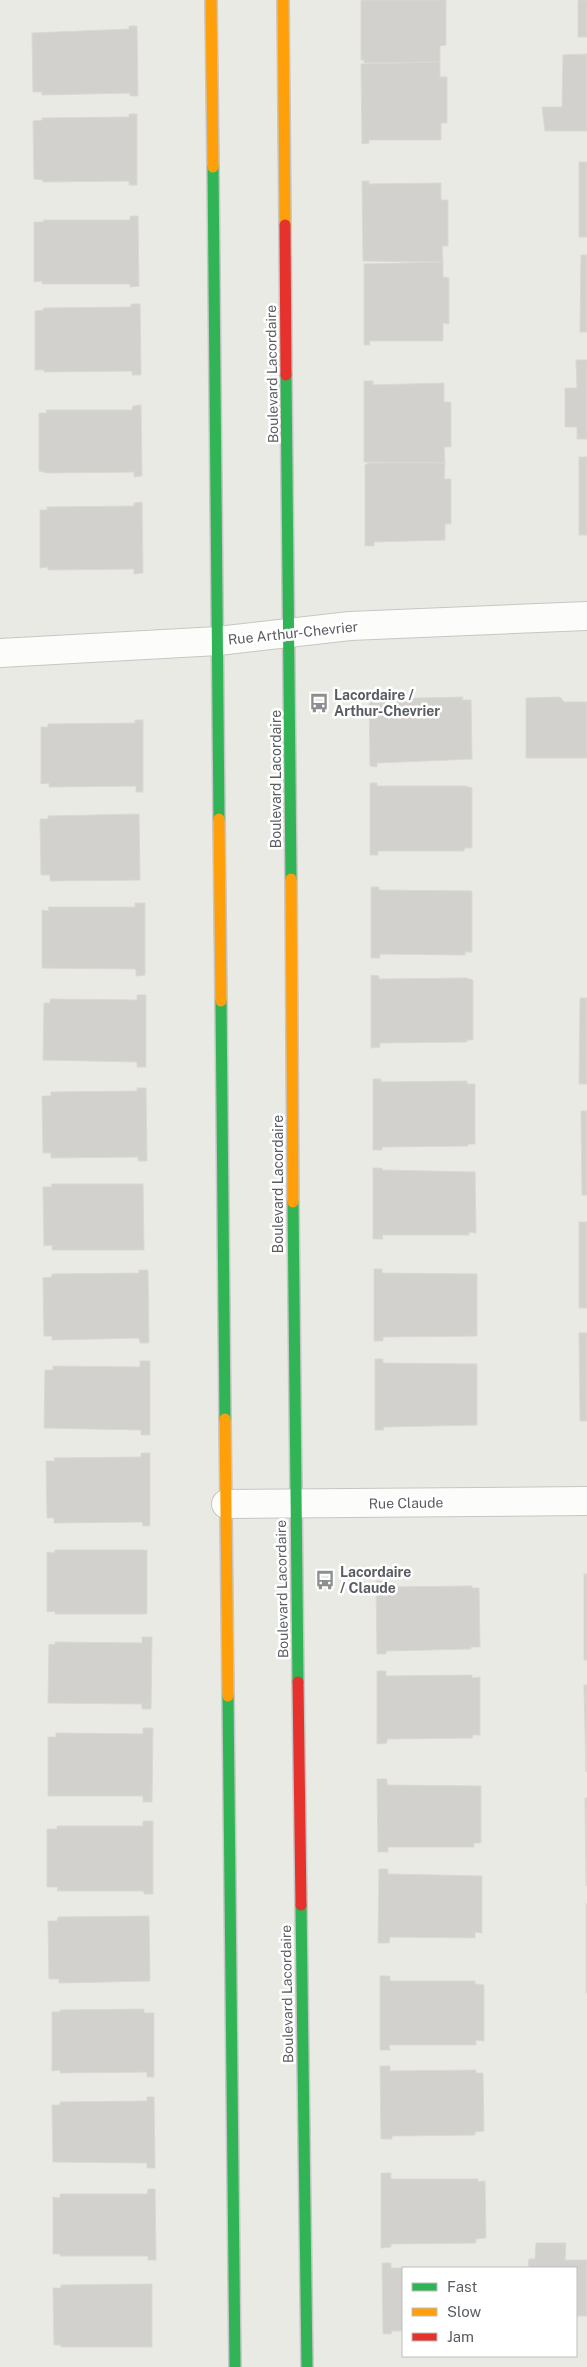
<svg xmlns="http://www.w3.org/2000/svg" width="587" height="2367" font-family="'Public Sans',sans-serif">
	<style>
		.building { fill: #d2d1ce; stroke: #dad8d3 }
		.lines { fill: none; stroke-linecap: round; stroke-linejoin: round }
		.street-casing { stroke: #c6c7c4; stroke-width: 30 }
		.fast-casing { stroke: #c5c6c5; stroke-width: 14 }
		.slow-casing { stroke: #c5c6c5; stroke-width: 14 }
		.jam-casing { stroke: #c5c6c5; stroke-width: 14 }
		.street { stroke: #fcfcfb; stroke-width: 28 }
		.fast { stroke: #30b455; stroke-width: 11 }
		.slow { stroke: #ff9f0a; stroke-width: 11 }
		.jam { stroke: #e5322d; stroke-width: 11 }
		.labels { text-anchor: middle; stroke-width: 5; stroke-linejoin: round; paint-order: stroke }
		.street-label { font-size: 14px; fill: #595d62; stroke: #fff }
		.poi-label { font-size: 14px; font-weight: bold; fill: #595d62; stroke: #fff; text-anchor: start }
	</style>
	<rect width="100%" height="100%" fill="#eaeae4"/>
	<g class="building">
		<path d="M361 0H446V45L440 46V62L364 63V60H361Z"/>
		<rect x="578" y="0" width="9" height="37"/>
		<path d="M129 26H137L138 96H130V93L42 95V92H33L32 33 129 29Z"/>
		<path d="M587 54V131H545L542 107H562L563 55Z"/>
		<path d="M440 62V77H447V123H441V140H369V143L362 144 361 64Z"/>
		<path d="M129 114H137V185H129V181L43 182V180L34 179 33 121 43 120 42 118 129 117Z"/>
		<rect x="579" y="162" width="8" height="75"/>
		<path d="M362 181H369V184L441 183V200H448V246H442L443 262 363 261Z"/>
		<path d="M130 216H138L139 286 130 287V284H42V281L34 282V222H44L43 220H130Z"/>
		<path d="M581 255H587V332H580Z"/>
		<path d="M443 262V277L449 278V324L443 323V341H369L370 345H364V264Z"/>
		<path d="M131 304H140L141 375H132V371L44 372V370H35V311L43 310 44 308 131 307Z"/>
		<path d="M576 360H587V439H577V427H565V388H577Z"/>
		<path d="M364 381H373V385L444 383V402H451V447H444L445 463 364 462Z"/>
		<path d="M141 405 142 476 134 477V472L48 473 39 471V413H47L46 410H132L133 406Z"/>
		<rect x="579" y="457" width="8" height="78"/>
		<path d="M369 463H445L444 479H451V524H445V540L374 542V546H365V465Z"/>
		<path d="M142 502 143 573 134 574V569L48 570V567L40 568V510H47V507L134 506V503Z"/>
		<path d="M369 695H376V699L463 697 462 700H471L472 759 377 763V767L370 766Z"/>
		<path d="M560 697 564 702H587V758H526V698Z"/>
		<path d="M135 720H143V792H136V786L49 787V783L41 784V727H48V724L135 723Z"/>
		<path d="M370 783H377V786H465L472 788V848H465L464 851H378V855H370Z"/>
		<path d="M139 814 140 880 50 881V875H41L40 819H48V816Z"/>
		<path d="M371 887H379V890L472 891V952H465V955L380 954V958H371Z"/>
		<path d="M135 903H145V975L136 976V969L42 968V910L49 911 48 907H135Z"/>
		<path d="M371 975 379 976V979L466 978 473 980V1040H467V1042L380 1043V1047L371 1048Z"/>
		<path d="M137 995H146V1067H137V1062L43 1060 44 1003H50V999L137 1000Z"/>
		<path d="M580 998H587V1084H579Z"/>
		<path d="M373 1079H381V1082L467 1081V1084H475V1144H468V1146L382 1147V1150H373Z"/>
		<path d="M137 1088H146L147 1161H138V1157L51 1158V1153H43L42 1096H51V1092L137 1091Z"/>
		<path d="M581 1111H587V1195H582Z"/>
		<path d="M373 1168H382V1170L475 1172 476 1233 469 1232V1235H382L383 1239H373Z"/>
		<path d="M51 1184H143L144 1250H52V1245L44 1246 43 1187H52Z"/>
		<rect x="579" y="1222" width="8" height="86"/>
		<path d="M374 1269H382V1273L477 1274V1336L383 1337V1341H374Z"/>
		<path d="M139 1270H148L149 1343H140L139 1338 52 1340V1336H44L43 1278 52 1277V1274L139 1273Z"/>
		<path d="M579 1333H587V1421H580Z"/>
		<path d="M375 1359H383V1363L477 1364V1425L383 1427 384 1430H375Z"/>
		<path d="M140 1361H150V1435H141V1430L44 1428 45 1370H53V1366L140 1367Z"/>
		<path d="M141 1453H150V1526H143L142 1522 54 1523V1518H47L46 1461H55L54 1458 141 1457Z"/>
		<path d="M55 1550H147V1614H55V1611L47 1612V1552L54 1553Z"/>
		<rect x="584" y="1574" width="3" height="86"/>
		<path d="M376 1581H386L385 1587 472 1586V1588H479L480 1647H471V1649L386 1651V1654H377Z"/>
		<path d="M142 1637H152L151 1709H142V1704L48 1703 49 1644 55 1645V1642L142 1643Z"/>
		<path d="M377 1671H386V1676L472 1675V1678L480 1677V1735H473L472 1738 387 1739V1743L377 1744Z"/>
		<path d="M584 1685H587L586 1772Z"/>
		<path d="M143 1728H153L152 1802H143V1796H48V1737H56V1733L143 1734Z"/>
		<path d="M377 1779H387V1785L481 1786V1843H474V1847H388V1852H378Z"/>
		<path d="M585 1798H587L586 1886Z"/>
		<path d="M143 1821H153V1894H144V1891H57L58 1887H47V1829H57V1826H143Z"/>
		<path d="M379 1869H388V1874L482 1876V1933L475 1932V1938L390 1937 389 1943H378Z"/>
		<rect x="586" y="1904" width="1" height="89"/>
		<path d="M149 1916 150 1981 59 1983V1979H49L48 1921H57L58 1917Z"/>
		<path d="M380 1976H390V1981H475V1984L484 1985V2041L476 2040V2045H389L390 2050H380Z"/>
		<path d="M144 2009V2013H154V2077H147V2072L60 2073V2070L52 2071V2012H60V2010Z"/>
		<path d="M380 2066H390V2071L476 2070V2073H483L484 2131 475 2132V2135L392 2136V2139H381Z"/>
		<path d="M147 2097H154L155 2168H147V2163L53 2162 52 2105H60V2102L147 2101Z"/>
		<path d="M381 2173H391V2179H478V2182L485 2181 486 2238 476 2239V2243L391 2244V2247L381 2248Z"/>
		<path d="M148 2189H155L156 2260H148V2256H60L61 2254H53V2197L60 2198V2194H147Z"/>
		<path d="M536 2243H566L565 2260H587V2316H576V2268H528L529 2259H535Z"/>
		<path d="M382 2263H391V2268H477H403V2331H392L391 2334H383Z"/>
		<path d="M152 2284V2347H61V2345H54L53 2288H61V2285Z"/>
	</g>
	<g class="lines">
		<defs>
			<g id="street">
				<path d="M0 653 218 641 350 626 587 616"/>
				<path d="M226 1504 587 1501"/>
			</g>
			<g id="fast">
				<path d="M213 167 219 819"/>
				<path d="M286 375 291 879"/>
				<path d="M221 1001 225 1419"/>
				<path d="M293 1202 298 1682"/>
				<path d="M228 1696 235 2367"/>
				<path d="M301 1905 307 2367"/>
			</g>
			<g id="slow">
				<path d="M211 0 213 167"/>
				<path d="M283 0 285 225"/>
				<path d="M219 819 221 1001"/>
				<path d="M291 879 293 1202"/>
				<path d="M225 1419 228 1696"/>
			</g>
			<g id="jam">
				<path d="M285 225 286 375"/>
				<path d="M298 1682 301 1905"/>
			</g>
		</defs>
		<use href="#street" class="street-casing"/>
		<use href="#fast" class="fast-casing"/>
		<use href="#slow" class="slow-casing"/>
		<use href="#jam" class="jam-casing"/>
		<use href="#street" class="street"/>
		<use href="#fast" class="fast"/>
		<use href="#slow" class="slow"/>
		<use href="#jam" class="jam"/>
	</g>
	<defs>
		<symbol id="bus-bare" viewBox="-9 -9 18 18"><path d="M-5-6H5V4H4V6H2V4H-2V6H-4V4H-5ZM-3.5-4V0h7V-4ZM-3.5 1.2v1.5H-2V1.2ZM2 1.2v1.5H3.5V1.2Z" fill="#8c8e90" stroke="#fff" stroke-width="2.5" paint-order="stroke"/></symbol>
	</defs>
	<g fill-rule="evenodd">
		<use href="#bus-bare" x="305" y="689" width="28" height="28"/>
		<use href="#bus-bare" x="311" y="1566" width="28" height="28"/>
	</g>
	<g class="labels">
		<g class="street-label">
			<text transform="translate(272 374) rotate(-91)" y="5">Boulevard Lacordaire</text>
			<text transform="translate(293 633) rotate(-6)" y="5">Rue Arthur-Chevrier</text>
			<text transform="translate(276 779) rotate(-90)" y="5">Boulevard Lacordaire</text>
			<text transform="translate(278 1184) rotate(-90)" y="5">Boulevard Lacordaire</text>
			<text transform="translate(406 1503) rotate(-1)" y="5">Rue Claude</text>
			<text transform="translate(282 1589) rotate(-91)" y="5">Boulevard Lacordaire</text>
			<text transform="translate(287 1994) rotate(-91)" y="5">Boulevard Lacordaire</text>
		</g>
		<g class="poi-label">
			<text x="334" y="700">Lacordaire /<tspan x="334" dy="16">Arthur-Chevrier</tspan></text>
			<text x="340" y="1577">Lacordaire<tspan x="340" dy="16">/ Claude</tspan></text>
		</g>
	</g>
	<rect x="402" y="2267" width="175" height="90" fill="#ffffff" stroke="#bdbec0"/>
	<rect x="412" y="2283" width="25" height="8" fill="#30b455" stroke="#bdbec0"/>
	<text x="447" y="2292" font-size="15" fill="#595d62">Fast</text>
	<rect x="412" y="2308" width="25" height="8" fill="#ff9f0a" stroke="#bdbec0"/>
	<text x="447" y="2317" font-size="15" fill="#595d62">Slow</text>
	<rect x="412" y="2333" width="25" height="8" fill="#e5322d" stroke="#bdbec0"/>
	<text x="447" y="2342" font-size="15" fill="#595d62">Jam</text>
</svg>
